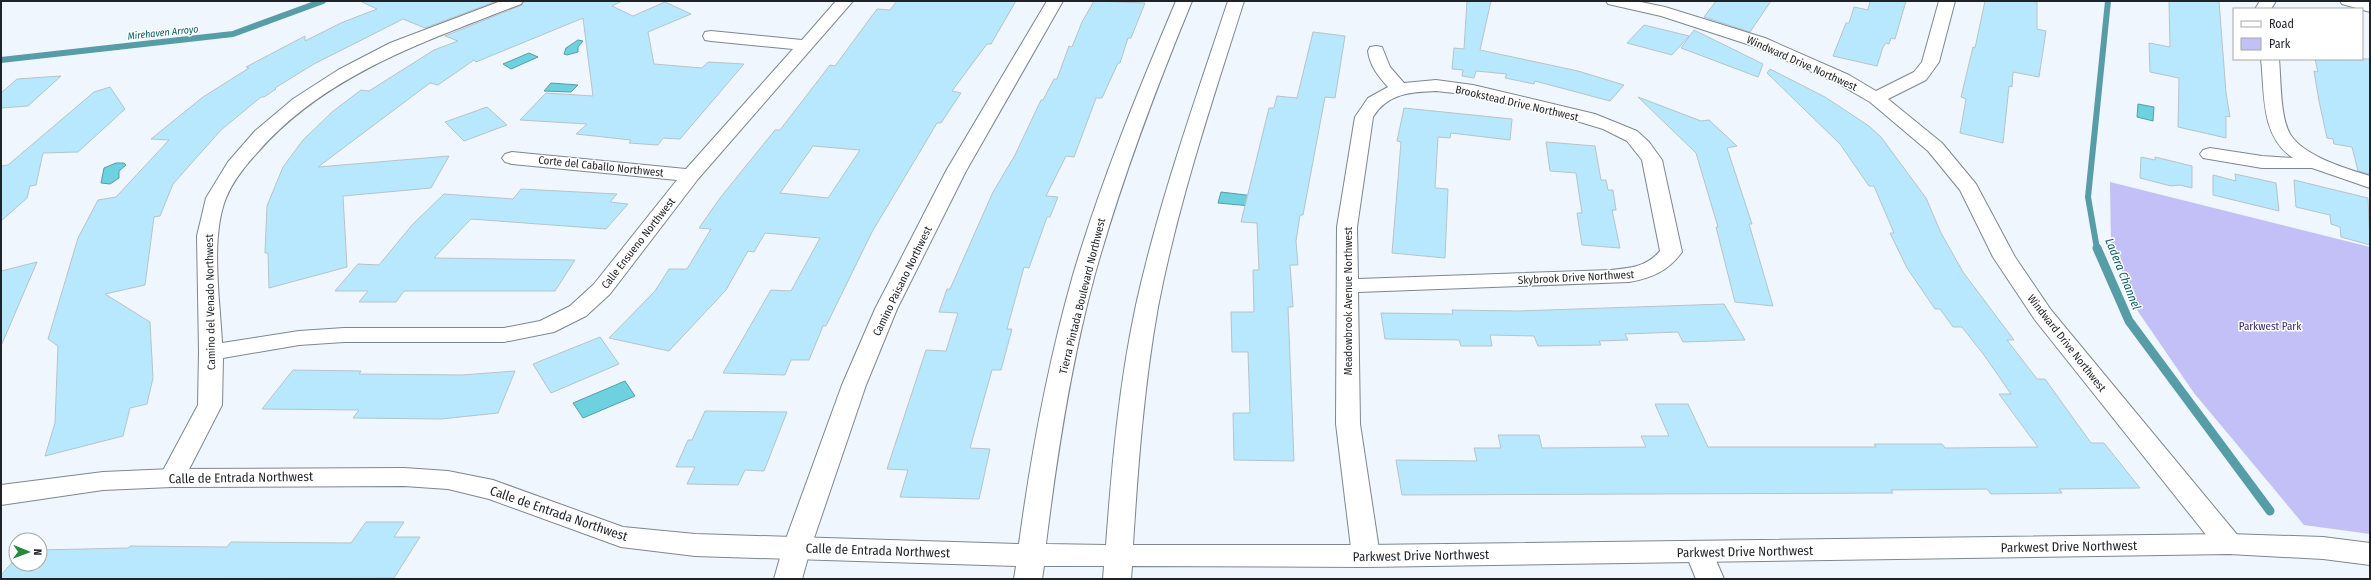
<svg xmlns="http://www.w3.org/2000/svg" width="2371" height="580" font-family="'Fira Sans Condensed',sans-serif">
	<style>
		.green { fill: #c2c0f6 }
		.water { fill: #6ed1df; stroke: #569da8 }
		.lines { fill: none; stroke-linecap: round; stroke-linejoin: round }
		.stream-far1 { stroke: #569da8; stroke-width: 6 }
		.stream { stroke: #569da8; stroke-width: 9 }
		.building { fill: #b8e8fd; stroke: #b5c4ca; fill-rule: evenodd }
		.street-casing { stroke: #7d8791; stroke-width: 2 }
		.secondary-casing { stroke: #7d8791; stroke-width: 2 }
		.street { fill: #fff; fill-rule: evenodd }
		.secondary { fill: #fff; fill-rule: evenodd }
		.labels { text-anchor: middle; stroke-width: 3; stroke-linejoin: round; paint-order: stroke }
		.far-water-label { font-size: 10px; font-style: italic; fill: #09616b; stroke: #fff }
		.street-label { font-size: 11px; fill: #1f2327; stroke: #fff }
		.park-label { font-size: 11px; fill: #362874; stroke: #fff }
		.water-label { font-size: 12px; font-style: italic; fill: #09616b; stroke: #fff }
		.near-street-label { font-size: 13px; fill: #1f2327; stroke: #fff }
	</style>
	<rect width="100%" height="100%" fill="#f0f6fd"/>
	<path class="green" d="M2110 182 2370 247V534L2304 525 2194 393 2137 310 2111 243Z"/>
	<g class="water">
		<path d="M578 40 583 41 578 47V52L567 55 564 54 566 48Z"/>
		<path d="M529 53 538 57 511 69 503 64Z"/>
		<path d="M551 83 578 85 571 92 544 91Z"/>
		<path d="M2138 104 2154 107 2153 121 2137 117Z"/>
		<path d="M116 163H124L126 165 119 171V178L110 184 101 183 104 168Z"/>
		<path d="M1221 192 1254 196 1251 206 1218 203Z"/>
		<path d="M625 381 635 396 583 418 573 403Z"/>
	</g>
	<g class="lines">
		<g class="stream-far1">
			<path d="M1 60 233 34 323 1"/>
			<path d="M2097 249 2088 197 2108 1"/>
		</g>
		<path class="stream" d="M2097 248 2129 321 2270 511"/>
	</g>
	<g class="building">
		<path d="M360 1H497L425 28 403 19 314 64 275 88 276 89 264 97H261L221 130 173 184 160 216 154 217 145 285 105 294 150 322 153 378 147 404 130 408 123 436 45 456 55 423 58 346 48 339 78 238 98 200 116 197 169 140 151 139 203 97 249 68 246 67 305 36V41L341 23 377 9Z"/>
		<path d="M524 1H622L612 6 633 16 665 2 691 14 648 32 654 64 702 68 708 62 744 64 680 139 663 138 658 145 629 143 631 140 576 134 587 124 520 120 546 93 593 96 583 18 476 62 474 60 438 85 430 83 318 167 449 156 431 188 343 196 347 267 269 288 268 253H265L267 206 283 167 303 140 332 112 361 90 369 91 434 50 458 41 445 36 522 5Z"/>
		<path d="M897 1H1016L991 44H987L952 91 961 93 941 123H937L872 232 826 326H823L809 360H791L785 375 723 373 771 290 791 291 820 238 765 233 754 252 748 251 726 290 669 351 609 338 655 291 669 269H687L711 229 699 228 720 198 775 130H780L830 65 835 66 877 9 890 10ZM813 146 860 150 828 198 780 193Z"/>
		<path d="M1094 1 1145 3 1131 38H1128L1120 63H1118L1102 98H1096L1074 157 1066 156 1046 196 1058 197 1050 217H1047L1029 268 1024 267 1007 329H1012L1001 370H992L970 448 990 449 979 499 900 497 908 470 887 469 926 350 946 351 958 313 939 312 947 289H950L993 192 1015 155 1041 100H1043L1054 79H1057L1069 46 1072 47 1082 22Z"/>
		<path d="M1467 1H1491L1480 50 1578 71 1624 85 1610 101 1535 81 1534 84 1505 78 1507 74 1476 71 1474 78 1462 76 1463 70 1452 69 1454 48 1464 49Z"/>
		<path d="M1716 1H1771L1750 32 1704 17Z"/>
		<path d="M1870 1H1906L1895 39 1891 38 1889 44 1886 43 1883 47 1877 66 1833 56 1846 23H1849L1854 7 1868 10Z"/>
		<path d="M1985 1H2037V29L2046 31 2039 77 2013 72 2012 87 2009 86 2003 143 1960 133 1966 99 1961 97 1973 47 1975 48Z"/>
		<path d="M2169 1H2219L2226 93 2230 117 2226 116V138L2178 127 2179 78 2150 72 2149 43 2170 47Z"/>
		<path d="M1644 25 1689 36 1672 55 1627 43Z"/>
		<path d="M1694 30 1763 64 1758 77 1681 48Z"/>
		<path d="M1313 32 1345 36 1335 98 1325 97 1303 215H1300L1296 241 1298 265H1290L1293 307H1288L1294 461 1234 460 1233 413H1250L1248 352H1232L1231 312H1254L1253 270H1259L1257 223 1241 222 1269 108H1274L1277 96 1297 98Z"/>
		<path d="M2315 59H2370V174L2358 171 2352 147 2334 144 2333 139 2327 138 2319 101 2314 71 2318 72Z"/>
		<path d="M1770 69 1825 97 1869 126 1881 137 1926 198 1941 233 1963 272 2014 340H2007L2037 379H2045L2091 443H2104L2140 488 2059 489 2062 493 1991 494 1987 489 1891 490 1893 493 1402 495 1396 460 1477 461 1474 448H1501L1498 435H1539L1542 448 1646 447 1641 436H1669L1655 404H1688L1708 447H1876L1874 444H1942L1945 448 2038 447 1999 394H2011L1984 355 1962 327H1953L1940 309H1935L1907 268 1890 233H1894L1874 186H1869L1840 144 1767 73Z"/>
		<path d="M61 76 28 106 1 108V93L17 79Z"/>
		<path d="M110 87 125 109 78 152 43 153 36 185 30 186 27 198 1 221V166L8 165 94 92Z"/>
		<path d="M1638 97 1701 121 1709 120 1737 146 1727 148 1752 224H1749L1773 306 1735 302 1716 227H1718L1696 153Z"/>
		<path d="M487 107 507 125 464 141 445 122Z"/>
		<path d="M1404 108 1512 119 1510 140 1451 133 1450 138 1438 137 1435 188 1448 189 1445 258 1392 253 1401 142 1397 141Z"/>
		<path d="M1546 142 1595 146 1601 180H1606L1608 190H1613L1616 210H1612L1620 248 1582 245 1577 213H1582L1576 173 1550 171Z"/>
		<path d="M2141 157 2155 160V157L2192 166V188L2180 185 2171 186 2140 178Z"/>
		<path d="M2235 174 2276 183 2279 211 2213 195V175L2236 181Z"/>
		<path d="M2294 180 2368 198 2370 245 2341 237 2340 227 2331 224 2330 215 2296 207Z"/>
		<path d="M521 189 617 194 610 202 628 204 606 229 471 219 434 258 575 260 555 291H404L396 302H359L368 291H335L358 264 379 265 412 225 444 194 513 199Z"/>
		<path d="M37 262 1 346V271Z"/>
		<path d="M1724 304 1745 340 1683 342 1678 332 1625 334 1628 340 1599 341 1601 345 1538 346 1534 336 1490 335 1492 346H1461L1459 340 1385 339 1381 313 1453 314 1452 310 1518 311Z"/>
		<path d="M600 337 619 364 551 393 533 364Z"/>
		<path d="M293 370 361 371 359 374 462 375 515 371 498 413 441 419 353 418 359 410 262 409Z"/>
		<path d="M705 411 787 412 764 471 745 470 738 485 687 484 695 467H676L688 440H692Z"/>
		<path d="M366 522H404L394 537H420L394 578 1 579V575L16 558V564H40V550L128 548 130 546 227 547 231 542 351 543Z"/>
	</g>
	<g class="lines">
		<defs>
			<g id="street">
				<path d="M501 1H523L521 4C427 41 325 74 257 153 245 166 233 181 226 198 210 238 220 300 222 343L299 331 344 328H504L540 321 570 306 594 284 677 180 512 164 505 162 502 158 505 154 512 152 686 169 793 49 711 41 705 40 703 36 705 32 711 31 802 40 836 1H853L698 179 610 294 586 316 554 332 504 342H344L299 345 223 358 222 405 181 485 172 487 163 485 159 478 198 405 199 352 197 236 206 198 228 162 255 131 293 99 338 70 390 43Z"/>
				<path d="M1047 1H1063L966 171 897 309 866 385 811 547 802 579H774L783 547 842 385 875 309 946 171Z"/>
				<path d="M1606 1H1636L1665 7 1765 38 1849 75 1876 91 1914 72 1922 62 1939 1H1955L1939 62 1926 80 1888 99 1942 143 1976 184 2015 257 2051 310 2239 537 2243 544 2239 551 2229 554 2219 551 2035 320 1993 257 1960 190 1928 151 1870 102 1837 83 1753 46 1661 16 1608 4Z"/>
				<path d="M2260 1H2276L2271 9H2255Z"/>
				<path d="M2340 1 2370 2V12L2342 4Z"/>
				<path d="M1376 46 1382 47 1390 67 1404 83 1436 80 1473 85 1595 114 1637 131 1649 142 1662 160 1682 252C1668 271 1652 278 1629 282L1358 292 1360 424 1380 556 1376 564 1366 567 1356 564 1352 556 1336 424 1337 227 1355 117 1368 98 1388 87C1378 76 1370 66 1368 51L1370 47ZM1436 91 1473 95 1570 119 1603 129 1627 141 1642 160 1660 251C1646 267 1631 268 1611 270L1358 279 1357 227 1373 117C1388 93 1411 92 1436 91Z"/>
				<path d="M2261 59H2279C2281 80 2280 116 2290 134 2303 156 2347 169 2370 176V188L2312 168H2262L2203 158 2200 154 2203 150 2210 148 2262 156 2293 158C2260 136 2265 93 2261 59Z"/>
				<path d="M1699 541 1709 544 1724 579H1696L1685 552 1689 544Z"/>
			</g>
			<path id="secondary" d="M1176 1H1192C1155 91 1121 181 1095 274 1071 362 1057 454 1046 544L1106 545C1112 464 1119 384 1136 305 1159 201 1195 101 1228 1H1244C1212 102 1178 203 1158 307 1144 386 1138 465 1133 545H1366L2229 534 2323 537 2370 543V565L2323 559 2229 554 1366 567 1132 566 1131 579H1103L1104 566H1044L1042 579H1014L1016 566 695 556 621 547 489 499 448 489 404 486 172 487 103 490 1 505V485L103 472 172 469 404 468 448 471 493 480 623 527 695 534 1019 544C1031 454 1048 363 1073 275 1101 181 1138 91 1176 1Z"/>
		</defs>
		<use href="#street" class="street-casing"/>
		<use href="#secondary" class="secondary-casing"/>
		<use href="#street" class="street"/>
		<use href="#secondary" class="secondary"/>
	</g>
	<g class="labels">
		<g class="far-water-label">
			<text transform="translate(163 32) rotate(-6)" y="4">Mirehaven Arroyo</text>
		</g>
		<g class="street-label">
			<text transform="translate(1802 63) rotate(24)" y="4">Windward Drive Northwest</text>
			<text transform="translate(1517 103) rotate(13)" y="4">Brookstead Drive Northwest</text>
			<text transform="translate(601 166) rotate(6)" y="4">Corte del Caballo Northwest</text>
			<text transform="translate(638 243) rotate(-52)" y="4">Calle Ensueno Northwest</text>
			<text transform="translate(1576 277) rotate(-3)" y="4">Skybrook Drive Northwest</text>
			<text transform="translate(902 281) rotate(-64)" y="4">Camino Paisano Northwest</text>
			<text transform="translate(1082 296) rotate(-76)" y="4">Tierra Pintada Boulevard Northwest</text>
			<text transform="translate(1348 301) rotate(-90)" y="4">Meadowbrook Avenue Northwest</text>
			<text transform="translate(210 302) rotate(-91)" y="4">Camino del Venado Northwest</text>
			<text transform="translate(2067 343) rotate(52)" y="4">Windward Drive Northwest</text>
		</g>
		<g class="park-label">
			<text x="2270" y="330">Parkwest Park</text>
		</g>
		<g class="water-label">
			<text transform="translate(2123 274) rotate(68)" y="4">Ladera Channel</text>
		</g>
		<g class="near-street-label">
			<text transform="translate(241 477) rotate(-1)" y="5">Calle de Entrada Northwest</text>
			<text transform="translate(559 513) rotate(19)" y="5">Calle de Entrada Northwest</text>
			<text transform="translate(2069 546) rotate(-1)" y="5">Parkwest Drive Northwest</text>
			<text transform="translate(878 550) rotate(2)" y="5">Calle de Entrada Northwest</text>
			<text transform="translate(1745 551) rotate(-1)" y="5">Parkwest Drive Northwest</text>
			<text transform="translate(1421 555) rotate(-1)" y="5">Parkwest Drive Northwest</text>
		</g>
	</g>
	<rect width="2371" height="580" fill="none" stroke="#1f2327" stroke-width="4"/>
	<rect x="2233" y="8" width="130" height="52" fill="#ffffff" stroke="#a5a7a9"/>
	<rect x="2241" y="21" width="20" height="6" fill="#ffffff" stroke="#a5a7a9"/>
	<text x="2269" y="28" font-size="12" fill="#1f2327">Road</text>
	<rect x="2241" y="38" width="20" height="12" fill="#c2c0f6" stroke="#a5a7a9"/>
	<text x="2269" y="48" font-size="12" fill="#1f2327">Park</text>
	<g transform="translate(28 552) rotate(91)"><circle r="19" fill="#ffffff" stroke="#a5a7a9"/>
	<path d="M0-3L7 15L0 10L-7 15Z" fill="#25893d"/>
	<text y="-6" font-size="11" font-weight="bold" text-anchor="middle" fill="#1f2327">N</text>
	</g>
</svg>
